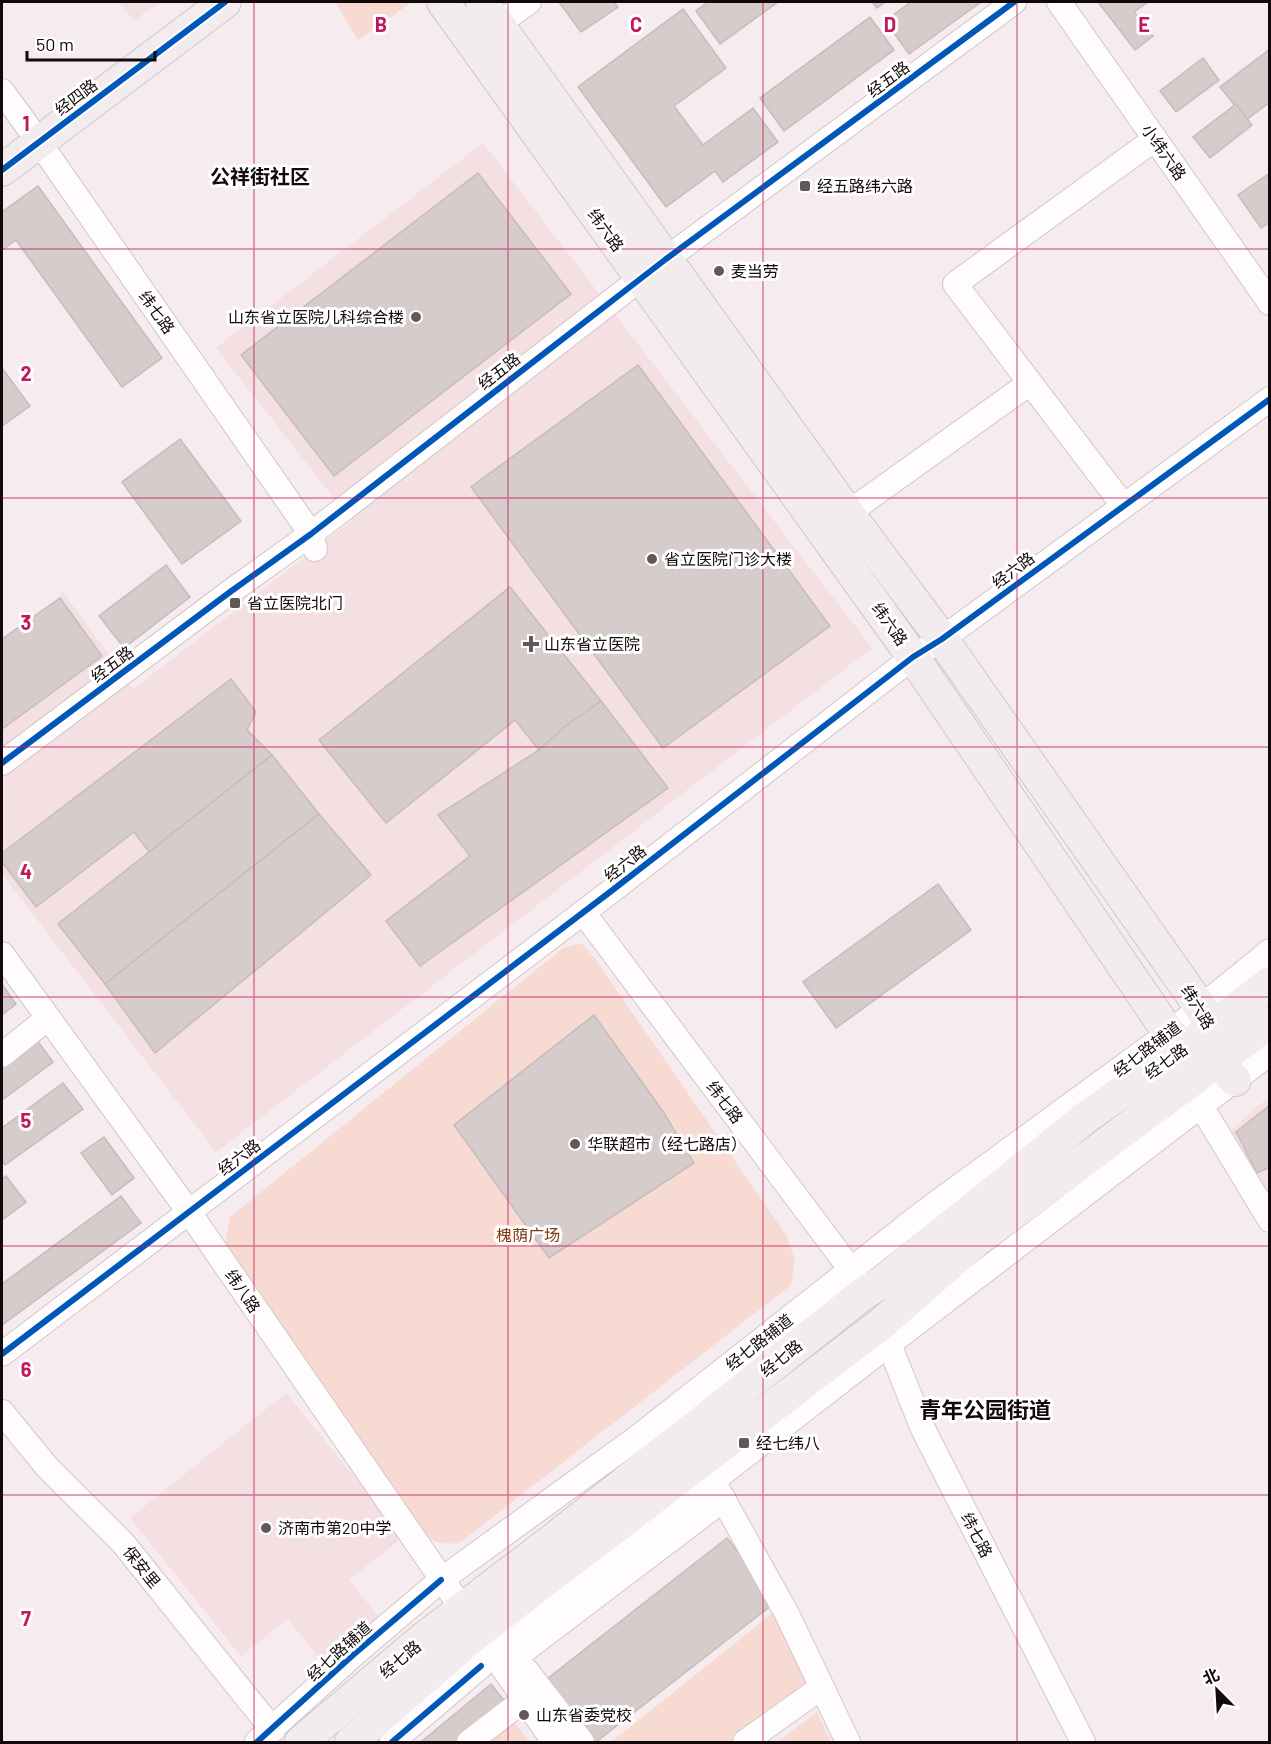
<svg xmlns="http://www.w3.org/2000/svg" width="1271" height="1744" font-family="Barlow,'Noto Sans SC',sans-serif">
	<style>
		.built { fill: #f4dfe3 }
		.green { fill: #f7dad1 }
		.building { fill: #d7cccc; stroke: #c6bcbc; stroke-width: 1.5 }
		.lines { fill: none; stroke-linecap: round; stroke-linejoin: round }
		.minor-casing { stroke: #d1c6c8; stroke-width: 26 }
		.major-casing { stroke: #cdc7c8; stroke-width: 34 }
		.minor { stroke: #fefcfc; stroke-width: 24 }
		.major { stroke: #f3ecef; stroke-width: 32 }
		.cycleway-casing { stroke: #fff; stroke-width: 10 }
		.cycleway { stroke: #0057b8; stroke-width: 6 }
		.grid { fill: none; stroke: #c2185b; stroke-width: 1.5; stroke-opacity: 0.55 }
		.poi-dot { fill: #62585a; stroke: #fff; stroke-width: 2 }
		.labels { text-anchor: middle; stroke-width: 6; stroke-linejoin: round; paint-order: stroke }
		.street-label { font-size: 16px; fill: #13090b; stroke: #fff }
		.poi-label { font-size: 16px; fill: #13090b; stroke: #fff; text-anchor: start }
		.park-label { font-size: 16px; fill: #803810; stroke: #fff }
		.quarter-label { font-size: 20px; font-weight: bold; fill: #13090b; stroke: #fff }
		.district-label { font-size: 22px; font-weight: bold; fill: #13090b; stroke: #fff }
		.grid-label { font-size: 20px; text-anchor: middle; font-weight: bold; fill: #c2185b; stroke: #fff; stroke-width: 6; stroke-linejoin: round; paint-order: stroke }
	</style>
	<rect width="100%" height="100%" fill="#f6ebee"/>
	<g class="built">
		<path d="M118 2H117H161L134 20Z"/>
		<path d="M483 143 872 648 216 1152 2 874V639L60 598 61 589 133 689 352 521 216 348Z"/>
		<path d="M1269 1097V1202L1231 1130Z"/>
		<path d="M286 1393 403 1537 349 1580 386 1626 330 1671 288 1619 241 1656 130 1518Z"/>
	</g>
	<g class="green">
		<path d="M335 2H412L358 40Z"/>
		<path d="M581 943 593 956 786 1235 795 1260 791 1285 458 1544 436 1542 422 1533 225 1243 230 1217 563 948Z"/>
		<path d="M774 1612 811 1682 729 1742H611Z"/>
		<path d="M817 1712 831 1742H777Z"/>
		<path d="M514 1722 530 1742H489Z"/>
	</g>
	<g class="building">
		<path d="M559 2H614L618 7 581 32Z"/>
		<path d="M708 2H778L720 44 696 11Z"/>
		<path d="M872 2H885L877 8Z"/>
		<path d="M911 2H981L909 54 885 21Z"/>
		<path d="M1098 2H1148L1134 12 1153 36 1135 50Z"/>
		<path d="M683 9 726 68 674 106 703 145 753 108 778 142 723 182 715 171 666 207 578 87Z"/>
		<path d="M870 17 894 50 784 131 760 98Z"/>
		<path d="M1270 49V102L1246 120 1220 87Z"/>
		<path d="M1203 58 1219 80 1176 112 1160 91Z"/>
		<path d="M1236 104 1252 125 1210 158 1193 137Z"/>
		<path d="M478 173 571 294 334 476 241 355Z"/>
		<path d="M1270 173V222L1261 228 1238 195Z"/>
		<path d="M38 186 162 358 122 387 16 240 2 250V212Z"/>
		<path d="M638 365 830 626 663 748 471 487Z"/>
		<path d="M2 368 30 406 2 426Z"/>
		<path d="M180 439 241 521 182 564 122 482Z"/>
		<path d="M166 565 190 597 124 648 99 616Z"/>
		<path d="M510 587 601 701 539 750 515 720 386 823 319 740Z"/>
		<path d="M60 598 102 656 2 729V639Z"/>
		<path d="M231 679 256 712 247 730 272 755 149 852 134 832 36 907 2 862V853Z"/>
		<path d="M601 701 668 788 420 966 386 921 470 856 438 815 539 750 563 728Z"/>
		<path d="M272 755 319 814 105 984 58 924Z"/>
		<path d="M319 814 371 875 155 1053 105 984Z"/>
		<path d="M938 884 971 930 836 1028 803 982Z"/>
		<path d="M2 984 16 1004 2 1015Z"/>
		<path d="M594 1015 664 1113 694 1163 549 1258 454 1125Z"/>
		<path d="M34 1036 53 1062 2 1100V1059Z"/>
		<path d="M63 1083 83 1109 5 1165 2 1160V1128Z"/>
		<path d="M1270 1105V1167L1257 1173 1236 1132Z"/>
		<path d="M104 1137 134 1178 112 1195 81 1153Z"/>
		<path d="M6 1176 26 1202 2 1220V1180Z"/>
		<path d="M121 1196 141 1223 2 1325V1284Z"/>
		<path d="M727 1538 777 1601 596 1742 547 1679Z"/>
		<path d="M491 1684 506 1703 457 1742H421Z"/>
	</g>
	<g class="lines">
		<defs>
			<g id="minor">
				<path d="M1059 2 1270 303"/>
				<path d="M497 25 529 2"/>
				<path d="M2 91 39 142 311 534 315 549"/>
				<path d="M1123 505 955 284 1155 139"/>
				<path d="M848 513 1030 383"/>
				<path d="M2 763 230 592 311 534 666 259 1014 2"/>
				<path d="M583 912 851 1270 858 1283"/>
				<path d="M2 954 189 1212 554 1742"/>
				<path d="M2 1055 48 1018"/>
				<path d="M1201 1106 1270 1220"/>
				<path d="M883 1329 923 1429 1083 1742"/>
				<path d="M2 1354 610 892 913 657 942 639 1270 399"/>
				<path d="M2 1412 47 1467 123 1543 273 1730"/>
				<path d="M713 1481 787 1614 848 1742"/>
				<path d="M501 1650 526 1670 582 1742"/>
				<path d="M513 1659 724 1499"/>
				<path d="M257 1742 353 1655 441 1580 638 1437 923 1213 1169 1033 1270 951"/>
				<path d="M392 1742 481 1666 478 1632 504 1643 889 1344 1270 1053"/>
				<path d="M469 1742 524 1700"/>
				<path d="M745 1742 822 1687"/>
			</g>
			<g id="major">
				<path d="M443 2 913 657 1169 1033 1185 1048 1217 1062 1235 1080"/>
				<path d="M482 2 848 513 942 639 1201 1008 1213 1026 1217 1062"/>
				<path d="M2 170 225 2"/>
				<path d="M301 1742 424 1638 550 1542 863 1294 882 1282 1085 1118 1185 1048 1270 983"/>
				<path d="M351 1742 478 1632 881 1324 977 1240 1270 1022"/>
			</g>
		</defs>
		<use href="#minor" class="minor-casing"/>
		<use href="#major" class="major-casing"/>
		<use href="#minor" class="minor"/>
		<use href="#major" class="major"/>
		<defs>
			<g id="cycleway">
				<path d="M2 170 225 2"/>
				<path d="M2 763 230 592 311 534 666 259 1014 2"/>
				<path d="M2 1354 610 892 913 657 942 639 1270 399"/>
				<path d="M257 1742 353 1655 441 1580"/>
				<path d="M392 1742 481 1666"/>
			</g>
		</defs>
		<use href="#cycleway" class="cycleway-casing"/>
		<use href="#cycleway" class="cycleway"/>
	</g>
	<path class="grid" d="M254 2V1742M508 2V1742M763 2V1742M1017 2V1742M2 249H1270M2 498H1270M2 747H1270M2 997H1270M2 1246H1270M2 1495H1270"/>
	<g class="poi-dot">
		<rect x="799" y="180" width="12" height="12" rx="3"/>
		<circle cx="719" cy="271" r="6"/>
		<circle cx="416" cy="317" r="6"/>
		<circle cx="652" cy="559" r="6"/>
		<rect x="229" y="597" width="12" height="12" rx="3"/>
		<path d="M528 635h6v6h6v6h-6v6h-6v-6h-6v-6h6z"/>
		<circle cx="575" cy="1144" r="6"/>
		<rect x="738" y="1437" width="12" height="12" rx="3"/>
		<circle cx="266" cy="1528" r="6"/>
		<circle cx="524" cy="1715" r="6"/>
	</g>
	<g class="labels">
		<g class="street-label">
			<text transform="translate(888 79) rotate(-37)" y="6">经五路</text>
			<text transform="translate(76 97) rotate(-37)" y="6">经四路</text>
			<text transform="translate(1164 152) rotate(55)" y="6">小纬六路</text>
			<text transform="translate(606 230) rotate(54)" y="6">纬六路</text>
			<text transform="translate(157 312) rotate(55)" y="6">纬七路</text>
			<text transform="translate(499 371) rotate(-38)" y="6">经五路</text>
			<text transform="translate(1013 570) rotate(-37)" y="6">经六路</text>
			<text transform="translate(890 624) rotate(55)" y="6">纬六路</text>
			<text transform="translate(112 664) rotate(-37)" y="6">经五路</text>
			<text transform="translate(625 863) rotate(-38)" y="6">经六路</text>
			<text transform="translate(1198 1007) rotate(59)" y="6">纬六路</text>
			<text transform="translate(1147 1049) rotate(-37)" y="6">经七路辅道</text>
			<text transform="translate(1166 1061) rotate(-35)" y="6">经七路</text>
			<text transform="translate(725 1102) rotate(53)" y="6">纬七路</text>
			<text transform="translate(239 1157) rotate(-37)" y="6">经六路</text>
			<text transform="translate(243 1291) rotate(56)" y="6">纬八路</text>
			<text transform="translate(759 1342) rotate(-38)" y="6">经七路辅道</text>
			<text transform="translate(781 1358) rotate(-38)" y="6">经七路</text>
			<text transform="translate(977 1535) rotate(63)" y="6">纬七路</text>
			<text transform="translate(142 1567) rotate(51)" y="6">保安里</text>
			<text transform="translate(339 1651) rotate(-42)" y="6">经七路辅道</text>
			<text transform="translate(400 1659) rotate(-40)" y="6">经七路</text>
		</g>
		<g class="poi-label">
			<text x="817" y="192">经五路纬六路</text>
			<text x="731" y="277">麦当劳</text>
			<text x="404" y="323" text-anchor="end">山东省立医院儿科综合楼</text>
			<text x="664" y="565">省立医院门诊大楼</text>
			<text x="247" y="609">省立医院北门</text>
			<text x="544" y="650">山东省立医院</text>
			<text x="587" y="1150">华联超市（经七路店）</text>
			<text x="756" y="1449">经七纬八</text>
			<text x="278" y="1534">济南市第20中学</text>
			<text x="536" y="1721">山东省委党校</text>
		</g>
		<g class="park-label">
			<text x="528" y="1241">槐荫广场</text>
		</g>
		<g class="quarter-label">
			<text x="260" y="184">公祥街社区</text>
		</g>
		<g class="district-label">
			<text x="985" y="1418">青年公园街道</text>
		</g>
	</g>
	<g class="grid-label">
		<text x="381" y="32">B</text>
		<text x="636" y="32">C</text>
		<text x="890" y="32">D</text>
		<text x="1144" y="32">E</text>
		<text x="26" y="131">1</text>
		<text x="26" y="381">2</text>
		<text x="26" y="630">3</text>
		<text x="26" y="879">4</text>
		<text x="26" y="1128">5</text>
		<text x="26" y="1377">6</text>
		<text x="26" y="1626">7</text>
	</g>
	<rect width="1271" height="1744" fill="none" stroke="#13090b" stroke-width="6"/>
	<g transform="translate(1217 1690) rotate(336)" stroke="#ffffff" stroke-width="4.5" paint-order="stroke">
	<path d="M0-4.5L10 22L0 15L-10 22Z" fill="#13090b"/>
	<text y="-9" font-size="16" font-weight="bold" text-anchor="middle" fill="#13090b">北</text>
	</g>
	<path d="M27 51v9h128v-9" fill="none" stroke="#13090b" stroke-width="3"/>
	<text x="36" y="51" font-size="18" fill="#13090b" stroke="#ffffff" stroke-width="4.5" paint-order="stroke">50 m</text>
</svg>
